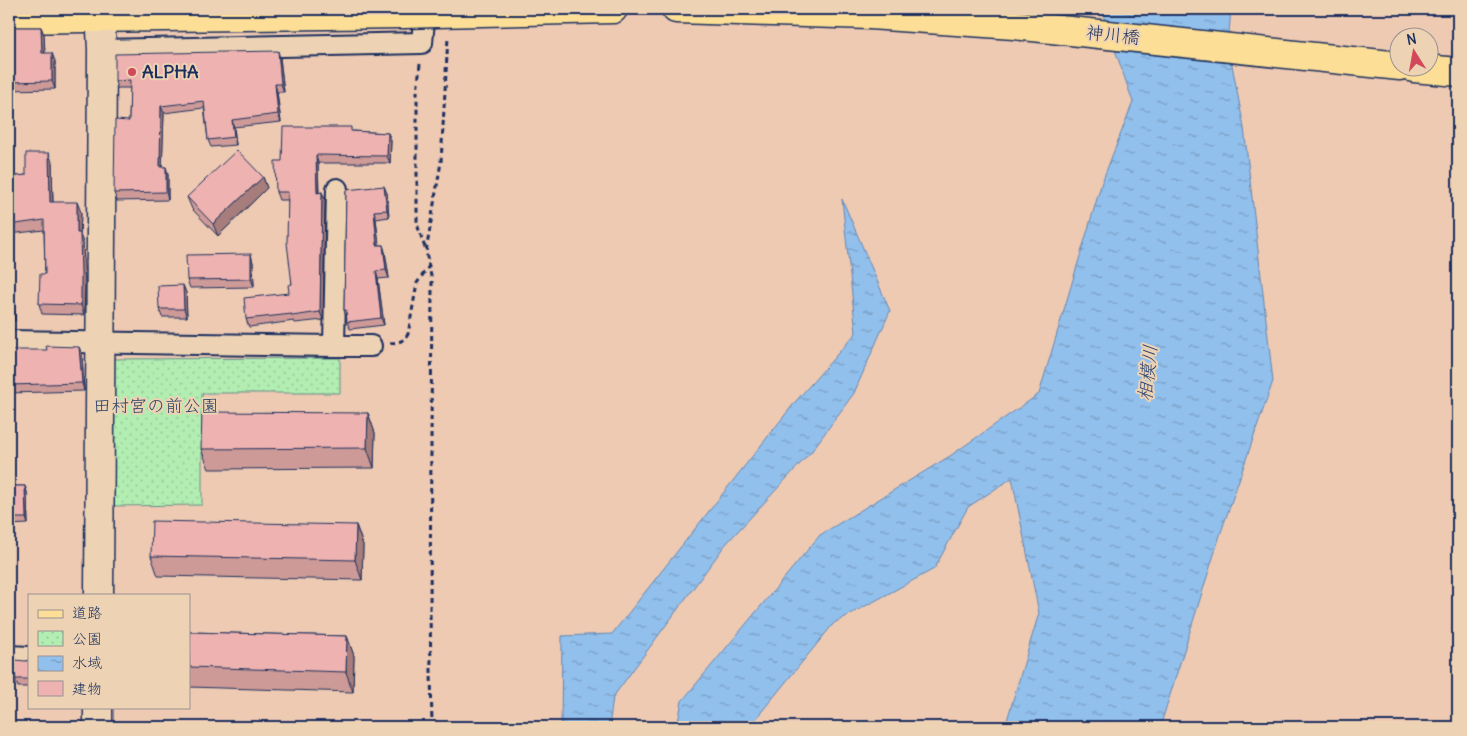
<svg xmlns="http://www.w3.org/2000/svg" width="1467" height="736" font-family="Delius,'Klee One',sans-serif">
	<style>
		.park { fill: url(#park-dots); stroke: #668e88 }
		.water { fill: url(#water-ripples); stroke: #6286b3 }
		.lines { fill: none; stroke-linecap: round; stroke-linejoin: round }
		.street-casing { stroke: #1b2f5e; stroke-width: 24 }
		.secondary-casing { stroke: #1b2f5e; stroke-width: 31 }
		.primary-casing { stroke: #1b2f5e; stroke-width: 31 }
		.path { stroke: #1b2f5e; stroke-width: 3; stroke-dasharray: 5 4; stroke-linecap: butt }
		.street { stroke: #edd3b4; stroke-width: 20 }
		.secondary { stroke: #edd3b4; stroke-width: 28 }
		.primary { stroke: #fcde96; stroke-width: 28 }
		.primary-bridge-casing { stroke: #1b2f5e; stroke-width: 31; stroke-linecap: butt }
		.primary-bridge { stroke: #fcde96; stroke-width: 28 }
		.wall { fill: #cd9a97; stroke: #1b2f5e }
		.shaded-wall { fill: #a77d7b; stroke: #1b2f5e }
		.building { fill: #eeb3b0; stroke: #1b2f5e }
		.poi-dot { fill: #d1495b; stroke: #edd3b4; stroke-width: 2 }
		.labels { text-anchor: middle; stroke-width: 4; stroke-linejoin: round; paint-order: stroke }
		.street-label { font-size: 18px; fill: #1b2f5e; stroke: #edd3b4 }
		.poi-label { font-size: 18px; font-weight: bold; fill: #1b2f5e; stroke: #edd3b4; text-anchor: start }
		.park-label { font-size: 18px; fill: #2a4266; stroke: #edd3b4 }
		.water-label { font-size: 19px; font-style: italic; fill: #2d4573; stroke: #edd3b4 }
	</style>
	<defs>
		<pattern id="park-dots" width="8" height="8" patternUnits="userSpaceOnUse" patternTransform="scale(1.25)"><rect width="8" height="8" fill="#b2edb1"/><path d="M2 2h.1M6 6h.1" fill="none" stroke="#98cc9b" stroke-width="1.8" stroke-linecap="round"/></pattern>
		<pattern id="water-ripples" width="26" height="14" patternUnits="userSpaceOnUse" patternTransform="scale(1.25)"><rect width="26" height="14" fill="#92c0ec"/><path d="M2 4q2-2 4 0t4 0M15 11q2-2 4 0t4 0" fill="none" stroke="#769cc2"/></pattern>
	</defs>
	<rect width="100%" height="100%" fill="#eecab3"/>
	<filter id="ink" filterUnits="userSpaceOnUse"><feTurbulence type="fractalNoise" baseFrequency=".02" numOctaves="2"/><feDisplacementMap in="SourceGraphic" scale="10" xChannelSelector="R" yChannelSelector="G"/><feConvolveMatrix kernelMatrix="1 2 1 2 8 2 1 2 1" color-interpolation-filters="sRGB"/></filter>
	<g filter="url(#ink)">
		<path class="park" d="M340 358V393H202V505L110 506V359Z"/>
		<g class="water">
			<path d="M1101 9H1231L1228 44 1244 128 1273 381 1221 532 1160 727H1005L1039 613 1012 478 968 507 934 569 834 623 749 727H677L682 701 820 535 950 456 1039 394 1102 182 1133 102Z"/>
			<path d="M842 199 890 311 854 393 811 452 725 545 613 697 609 727H561L562 636 612 634 796 401 856 333Z"/>
		</g>
		<g class="lines">
			<defs>
				<g id="street">
					<path d="M102 50 422 43 425 9"/>
					<path d="M9 341 334 346 337 189"/>
					<path d="M334 346H371"/>
					<path d="M9 656 29 657"/>
				</g>
				<g id="secondary">
					<path d="M99 595 102 50 100 9"/>
					<path d="M98 727V707"/>
				</g>
				<g id="primary">
					<path d="M676 9 870 15 1014 25 1400 66"/>
					<path d="M436 13 613 9"/>
					<path d="M9 19 404 14"/>
					<path d="M1414 68 1458 72"/>
				</g>
			</defs>
			<use href="#street" class="street-casing"/>
			<use href="#secondary" class="secondary-casing"/>
			<use href="#primary" class="primary-casing"/>
			<g class="path">
				<path d="M420 64 417 93V224L426 251"/>
				<path d="M390 343C399 342 404 342 408 334L417 283 429 266"/>
				<path d="M432 727 430 612 432 281 426 252 441 162 448 37"/>
			</g>
			<use href="#street" class="street"/>
			<use href="#secondary" class="secondary"/>
			<use href="#primary" class="primary"/>
			<defs>
				<path id="primary-bridge" d="M404 14 436 13"/>
			</defs>
			<use href="#primary-bridge" class="primary-bridge-casing"/>
			<use href="#primary-bridge" class="primary-bridge"/>
		</g>
		<g class="wall">
			<path d="M9 27H41L44 35 45 53 55 61V89L9 90Z"/>
			<path d="M280 58 284 92H277L281 122 234 127 236 145 211 147 208 140 204 108 164 113 162 167H166L168 175V200L117 201 114 193 129 121 130 88H117L115 81Z"/>
			<path d="M353 131 388 133 391 141 390 163H318L319 193 322 192 325 200 323 320 295 323 294 321 249 327 246 319 289 293 292 284 288 200H279L276 192 282 161Z"/>
			<path d="M52 162 53 202 81 212 80 235 83 243 85 285 84 315 42 314 39 304 45 274 44 230 9 234V177L26 175Z"/>
			<path d="M263 177 267 188 218 236 192 209 187 197Z"/>
			<path d="M346 190 387 193 389 217 376 219 379 245H383L385 252 389 278 378 279 384 325 350 329 347 322 346 317 344 310Z"/>
			<path d="M253 262 254 287 190 288 187 280Z"/>
			<path d="M183 285 186 293 187 317H162L159 309Z"/>
			<path d="M9 291H12L14 299 15 321H9Z"/>
			<path d="M9 350 82 354 84 391 9 393Z"/>
			<path d="M368 413 375 433 374 468 209 469 201 449Z"/>
			<path d="M9 486H25L27 492 28 524 9 525Z"/>
			<path d="M356 525 363 545 362 580 158 576 151 556Z"/>
			<path d="M189 632 347 636 354 656 353 692 189 687Z"/>
			<path d="M29 660V687H18L15 679 26 661Z"/>
		</g>
		<g class="shaded-wall">
			<path d="M41 27 44 35 45 61 42 53Z"/>
			<path d="M278 51 280 58 284 92 281 84Z"/>
			<path d="M52 53 55 61V89L52 81Z"/>
			<path d="M275 84 277 92 281 122 278 114Z"/>
			<path d="M161 106 164 113 162 175 160 167Z"/>
			<path d="M232 120 234 127 236 145 234 137Z"/>
			<path d="M388 133 391 141 390 163 387 156Z"/>
			<path d="M49 153 52 162 53 211 50 202Z"/>
			<path d="M316 155 318 163 319 201 317 193Z"/>
			<path d="M166 167 168 175V200L166 192Z"/>
			<path d="M263 177 267 188 218 236 213 224Z"/>
			<path d="M384 186 387 193 389 217 387 210Z"/>
			<path d="M322 192 325 200 323 320 320 312Z"/>
			<path d="M77 202 81 212 80 235 83 243 85 285 84 315 81 305 77 233Z"/>
			<path d="M374 211 376 219 380 253 377 245Z"/>
			<path d="M383 245 385 252 389 278 386 270Z"/>
			<path d="M251 254 253 262 254 287 251 279Z"/>
			<path d="M376 271 378 279 384 325 381 318Z"/>
			<path d="M183 285 186 293 187 317 184 309Z"/>
			<path d="M12 291 14 299 15 321 12 313Z"/>
			<path d="M79 347 82 354 84 391 82 383Z"/>
			<path d="M368 413 375 433 374 468 367 448Z"/>
			<path d="M25 486 27 492 28 524 26 518Z"/>
			<path d="M356 525 363 545 362 580 355 560Z"/>
			<path d="M347 636 354 656 353 692 346 672Z"/>
		</g>
		<g class="building">
			<path d="M9 27H41L42 53H52V81L9 82Z"/>
			<path d="M278 51 281 84H275L278 114 232 120 234 137 208 140 204 101 161 106 160 167H166V192L114 193 115 120 129 121 130 80 115 81V54Z"/>
			<path d="M283 127H351V131L388 133 387 156 316 155 317 193 322 192 320 312 292 316V314L246 319 244 298 289 293 288 285 292 284 287 243 288 192H276L275 161H282Z"/>
			<path d="M237 150 263 177 213 224 187 197Z"/>
			<path d="M26 153H49L50 202H77V233H80L81 275V305L39 304 40 274H45L44 220 9 225V177L26 175Z"/>
			<path d="M384 186 387 210 374 211 377 245H383L386 270 376 271 381 318 347 322 346 310H344L346 190Z"/>
			<path d="M251 254V279L187 280 186 255Z"/>
			<path d="M183 285 184 309H159L158 286Z"/>
			<rect x="9" y="291" width="3" height="22"/>
			<path d="M46 346 79 347 82 383 9 385V350H47Z"/>
			<path d="M202 412 368 413 367 448 201 449Z"/>
			<path d="M9 486H25L26 518H9Z"/>
			<path d="M152 521 356 525 355 560 151 556Z"/>
			<path d="M189 632 347 636 346 672 189 667Z"/>
			<path d="M15 660 26 661 29 660V679H15Z"/>
		</g>
	</g>
	<circle class="poi-dot" cx="132" cy="72" r="5"/>
	<g class="labels">
		<g class="street-label">
			<text transform="translate(1113 35) rotate(6)" y="6">神川橋</text>
		</g>
		<g class="poi-label">
			<text x="142" y="78">ALPHA</text>
		</g>
		<g class="park-label">
			<text x="156" y="412">田村宮の前公園</text>
		</g>
		<g class="water-label">
			<text transform="translate(1147 373) rotate(-84)" y="7">相模川</text>
		</g>
	</g>
	<rect width="1467" height="736" fill="none" stroke="#edd3b4" stroke-width="30"/>
	<rect x="15" y="15" width="1437" height="706" fill="none" stroke="#1b2f5e" stroke-width="2" filter="url(#ink)"/>
	<rect x="28" y="594" width="162" height="115" fill="#edd3b4" stroke="#999192"/>
	<rect x="38" y="610" width="25" height="8" fill="#fcde96" stroke="#999192"/>
	<text x="72" y="618" font-size="15" fill="#1b2f5e">道路</text>
	<rect x="38" y="631" width="25" height="15" fill="url(#park-dots)" stroke="#999192"/>
	<text x="72" y="644" font-size="15" fill="#1b2f5e">公園</text>
	<rect x="38" y="656" width="25" height="15" fill="url(#water-ripples)" stroke="#999192"/>
	<text x="72" y="668" font-size="15" fill="#1b2f5e">水域</text>
	<rect x="38" y="681" width="25" height="15" fill="#eeb3b0" stroke="#999192"/>
	<text x="72" y="694" font-size="15" fill="#1b2f5e">建物</text>
	<g transform="translate(1414 52) rotate(349)"><circle r="24" fill="#edd3b4" stroke="#999192"/>
	<path d="M0-4L9 19L0 12L-9 19Z" fill="#d1495b"/>
	<text y="-8" font-size="14" font-weight="bold" text-anchor="middle" fill="#1b2f5e">N</text>
	</g>
</svg>
